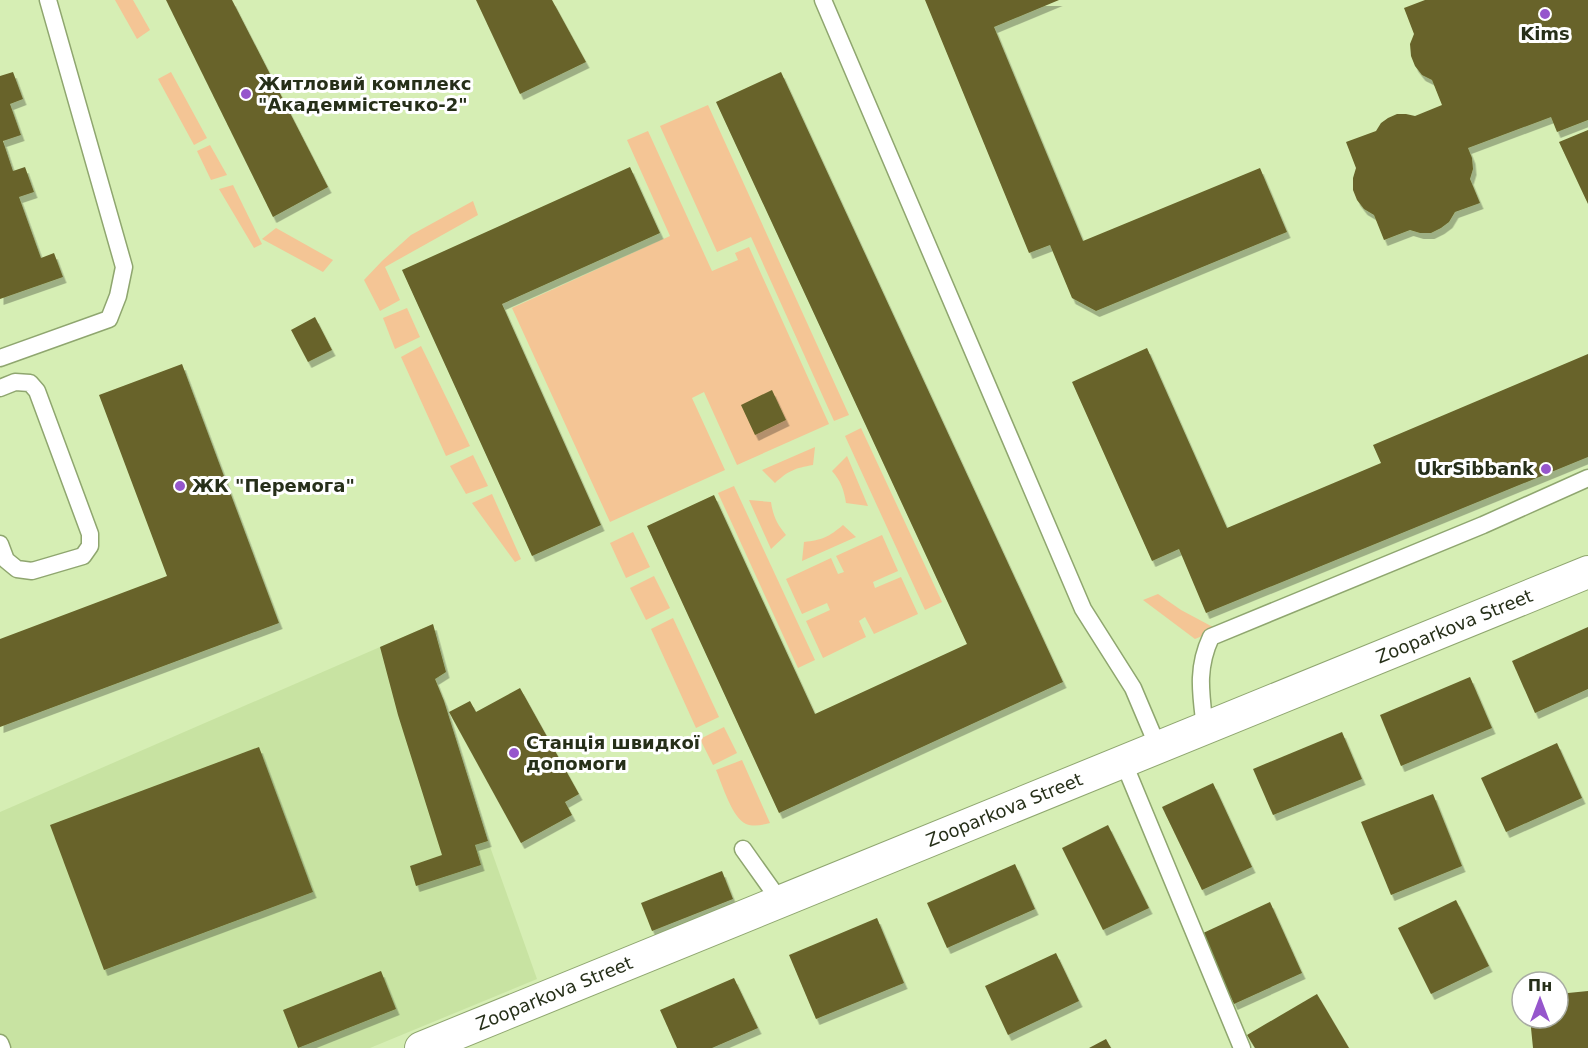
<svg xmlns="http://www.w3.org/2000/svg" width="1588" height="1048" font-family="'DejaVu Sans',sans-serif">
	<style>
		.built { fill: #c8e3a2 }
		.green { fill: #f4c595 }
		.building { fill: #676429; filter: url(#shadow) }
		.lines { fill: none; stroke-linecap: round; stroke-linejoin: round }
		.lane-casing { stroke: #8fa66f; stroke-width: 19 }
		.street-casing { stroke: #8fa66f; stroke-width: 34 }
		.lane { stroke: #fff; stroke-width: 16 }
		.street { stroke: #fff; stroke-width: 32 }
		.poi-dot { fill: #9656cc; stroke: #fff; stroke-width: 2 }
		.labels { text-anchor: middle; stroke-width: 6; stroke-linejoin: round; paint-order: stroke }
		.poi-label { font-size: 18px; font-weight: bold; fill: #262f19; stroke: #fff; text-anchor: start }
		.street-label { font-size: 18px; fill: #262f19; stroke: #fff }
	</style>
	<defs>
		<filter id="shadow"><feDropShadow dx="3.5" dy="6" stdDeviation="0" flood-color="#0004"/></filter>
	</defs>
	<rect width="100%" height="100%" fill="#d6eeb4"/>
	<path class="built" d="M433 624 446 672 435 680 444 701 488 841 537 979 370 1048H2L0 1040V812Z"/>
	<g class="green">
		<path d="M115 0H133L150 30 137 39Z"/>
		<path d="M171 72 207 138 194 145 158 79Z"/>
		<path d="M708 105 849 415 834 421 751 237 717 252 660 126Z"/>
		<path d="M648 131 712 271 738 260 735 253 749 247 829 424 737 465 704 392 692 398 725 470 610 522 512 308 670 236 627 140Z"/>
		<path d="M210 145 227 175 211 180 197 151Z"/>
		<path d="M233 185 262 244 254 248 219 189Z"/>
		<path d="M473 201 478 215 385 267 400 300 380 311 364 280 382 261 411 235Z"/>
		<path d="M276 228 333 260 323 272 262 239Z"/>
		<path d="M407 308 420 337 395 349 383 318Z"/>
		<path d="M421 346 470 446 446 456 401 357Z"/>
		<path d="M861 428 942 602 925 610 845 436Z"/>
		<path d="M815 447 813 465C795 468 788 471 775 483L762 470Z"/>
		<path d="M473 455 488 486 466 494 450 466Z"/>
		<path d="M847 456 868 506 846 503C844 490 841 481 832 471Z"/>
		<path d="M734 486 815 660 798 668 718 493Z"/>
		<path d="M492 494 521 559 515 562 472 503Z"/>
		<path d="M749 500 771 502C773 516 777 524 786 535L771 549Z"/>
		<path d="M843 525 856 537 802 561 804 542C822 540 829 537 843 525Z"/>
		<path d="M633 532 650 567 626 578 610 543Z"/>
		<path d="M882 535 898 571 873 582 875 588 901 577 918 614 874 634 865 617 859 621 866 637 823 658 806 621 830 610 827 603 802 614 786 579 831 558 838 574 844 572 836 556Z"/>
		<path d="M654 576 670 608 646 620 630 588Z"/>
		<path d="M1158 594 1181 610 1211 626H1226L1195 639 1143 600Z"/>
		<path d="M673 618 719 717 696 728 651 629Z"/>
		<path d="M724 727 737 753 713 765 700 739Z"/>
		<path d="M742 760 770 823C762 825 754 827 746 824 732 818 722 784 716 770Z"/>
	</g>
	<g class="building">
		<path d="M166 0H232L328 187 273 217Z"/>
		<path d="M476 0H552L586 62 520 94Z"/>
		<path d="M925 0H1059L994 27 1083 241 1260 168 1287 232 1096 311 1072 298 1050 245 1029 253Z"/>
		<path d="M1425 0H1588V120L1557 132 1551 117 1468 148 1472 158 1473 169 1470 179 1480 203 1455 212 1449 222 1441 228 1431 233H1420L1410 230 1384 240 1374 215 1364 209 1357 200 1353 190V178L1356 168 1346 142 1376 131 1381 123 1388 118 1397 114H1406L1415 116 1442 105 1432 80 1422 75 1415 66 1411 56 1410 44 1414 34 1404 8Z"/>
		<path d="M13 72 23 99 10 104 21 135 3 141 13 171 25 167 34 192 19 197 41 258 54 253 63 277 0 299V76Z"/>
		<path d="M781 72 1063 682 779 813 647 526 714 495 815 714 967 644 716 102Z"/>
		<path d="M1588 130V204L1559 142Z"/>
		<path d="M630 167 660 233 502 304 601 525 532 556 402 270Z"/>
		<path d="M315 317 332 350 308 362 291 330Z"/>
		<path d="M1147 348 1227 528 1381 463 1373 445 1588 354V457L1206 613 1179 549 1152 561 1072 382Z"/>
		<path d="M182 364 279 623 0 727V639L167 576 99 395Z"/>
		<path d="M772 390 786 420 755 435 741 405Z"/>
		<path d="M433 624 446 672 435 679 444 701 488 841 475 845 481 865 416 886 410 866 442 855 398 715 380 647Z"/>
		<path d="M1588 627V689L1535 713 1512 661Z"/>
		<path d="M1470 677 1492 728 1401 766 1380 715Z"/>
		<path d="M520 688 579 794 565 802 572 815 521 843 449 712 470 701 476 712Z"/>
		<path d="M1342 732 1362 779 1273 815 1253 769Z"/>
		<path d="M1557 743 1582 798 1506 832 1481 778Z"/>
		<path d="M259 747 313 892 104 970 50 825Z"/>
		<path d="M1213 783 1252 867 1202 890 1162 807Z"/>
		<path d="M1433 794 1462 866 1391 895 1361 822Z"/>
		<path d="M1108 825 1149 908 1103 930 1062 848Z"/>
		<path d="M1015 864 1035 909 947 948 927 903Z"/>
		<path d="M722 871 733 899 652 931 641 903Z"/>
		<path d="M1456 900 1489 966 1431 994 1398 928Z"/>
		<path d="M1270 902 1302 973 1234 1004 1201 934Z"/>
		<path d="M877 918 904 983 816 1019 789 955Z"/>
		<path d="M1056 953 1079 1001 1008 1035 985 986Z"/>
		<path d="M381 971 396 1009 298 1048 283 1010Z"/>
		<path d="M734 978 758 1028 712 1048H677L660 1010Z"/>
		<path d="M1588 991V1048H1533L1530 1018H1558V994Z"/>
		<path d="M1317 994 1349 1048H1255L1247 1035Z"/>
		<path d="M1106 1039 1111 1048H1089Z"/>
	</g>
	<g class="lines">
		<defs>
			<g id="lane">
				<path d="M823 0 1083 609 1133 688 1158 747"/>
				<path d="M0 358 109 319 118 296 124 267 48 0"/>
				<path d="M0 388 15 382 30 383 37 391 90 534V546L83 556 32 571 17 569 6 560 0 544"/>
				<path d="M1205 728C1201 694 1196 669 1211 637L1483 525 1588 478"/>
				<path d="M1123 761 1242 1048"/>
				<path d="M743 849 780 901"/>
				<path d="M0 1043 2 1048"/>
			</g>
			<g id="street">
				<path id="s1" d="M421 1048 1588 572"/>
			</g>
		</defs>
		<use href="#lane" class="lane-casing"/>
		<use href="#street" class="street-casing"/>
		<use href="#lane" class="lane"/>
		<use href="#street" class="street"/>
	</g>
	<g class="poi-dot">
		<circle cx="1545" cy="14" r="6"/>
		<circle cx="246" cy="94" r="6"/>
		<circle cx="1546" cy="469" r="6"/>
		<circle cx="180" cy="486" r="6"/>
		<circle cx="514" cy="753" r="6"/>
	</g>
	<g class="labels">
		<g class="poi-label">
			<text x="1545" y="40" text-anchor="middle">Kims</text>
			<text x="258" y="90">Житловий комплекс<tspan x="258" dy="21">"Академмістечко-2"</tspan></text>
			<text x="1534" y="475" text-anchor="end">UkrSibbank</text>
			<text x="192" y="492">ЖК "Перемога"</text>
			<text x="526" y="749">Станція швидкої<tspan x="526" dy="21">допомоги</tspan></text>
		</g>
		<g class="street-label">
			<text dy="6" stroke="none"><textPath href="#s1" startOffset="1116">Zooparkova Street</textPath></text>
			<text dy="6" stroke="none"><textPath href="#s1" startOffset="630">Zooparkova Street</textPath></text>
			<text dy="6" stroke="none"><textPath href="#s1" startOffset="144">Zooparkova Street</textPath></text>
		</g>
	</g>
	<g transform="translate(1540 1000)"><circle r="28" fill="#ffffff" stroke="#a8aca3" stroke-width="1.5"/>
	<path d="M0-4.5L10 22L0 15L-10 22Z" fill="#9656cc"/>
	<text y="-9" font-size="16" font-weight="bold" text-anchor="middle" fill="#262f19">Пн</text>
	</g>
</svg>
